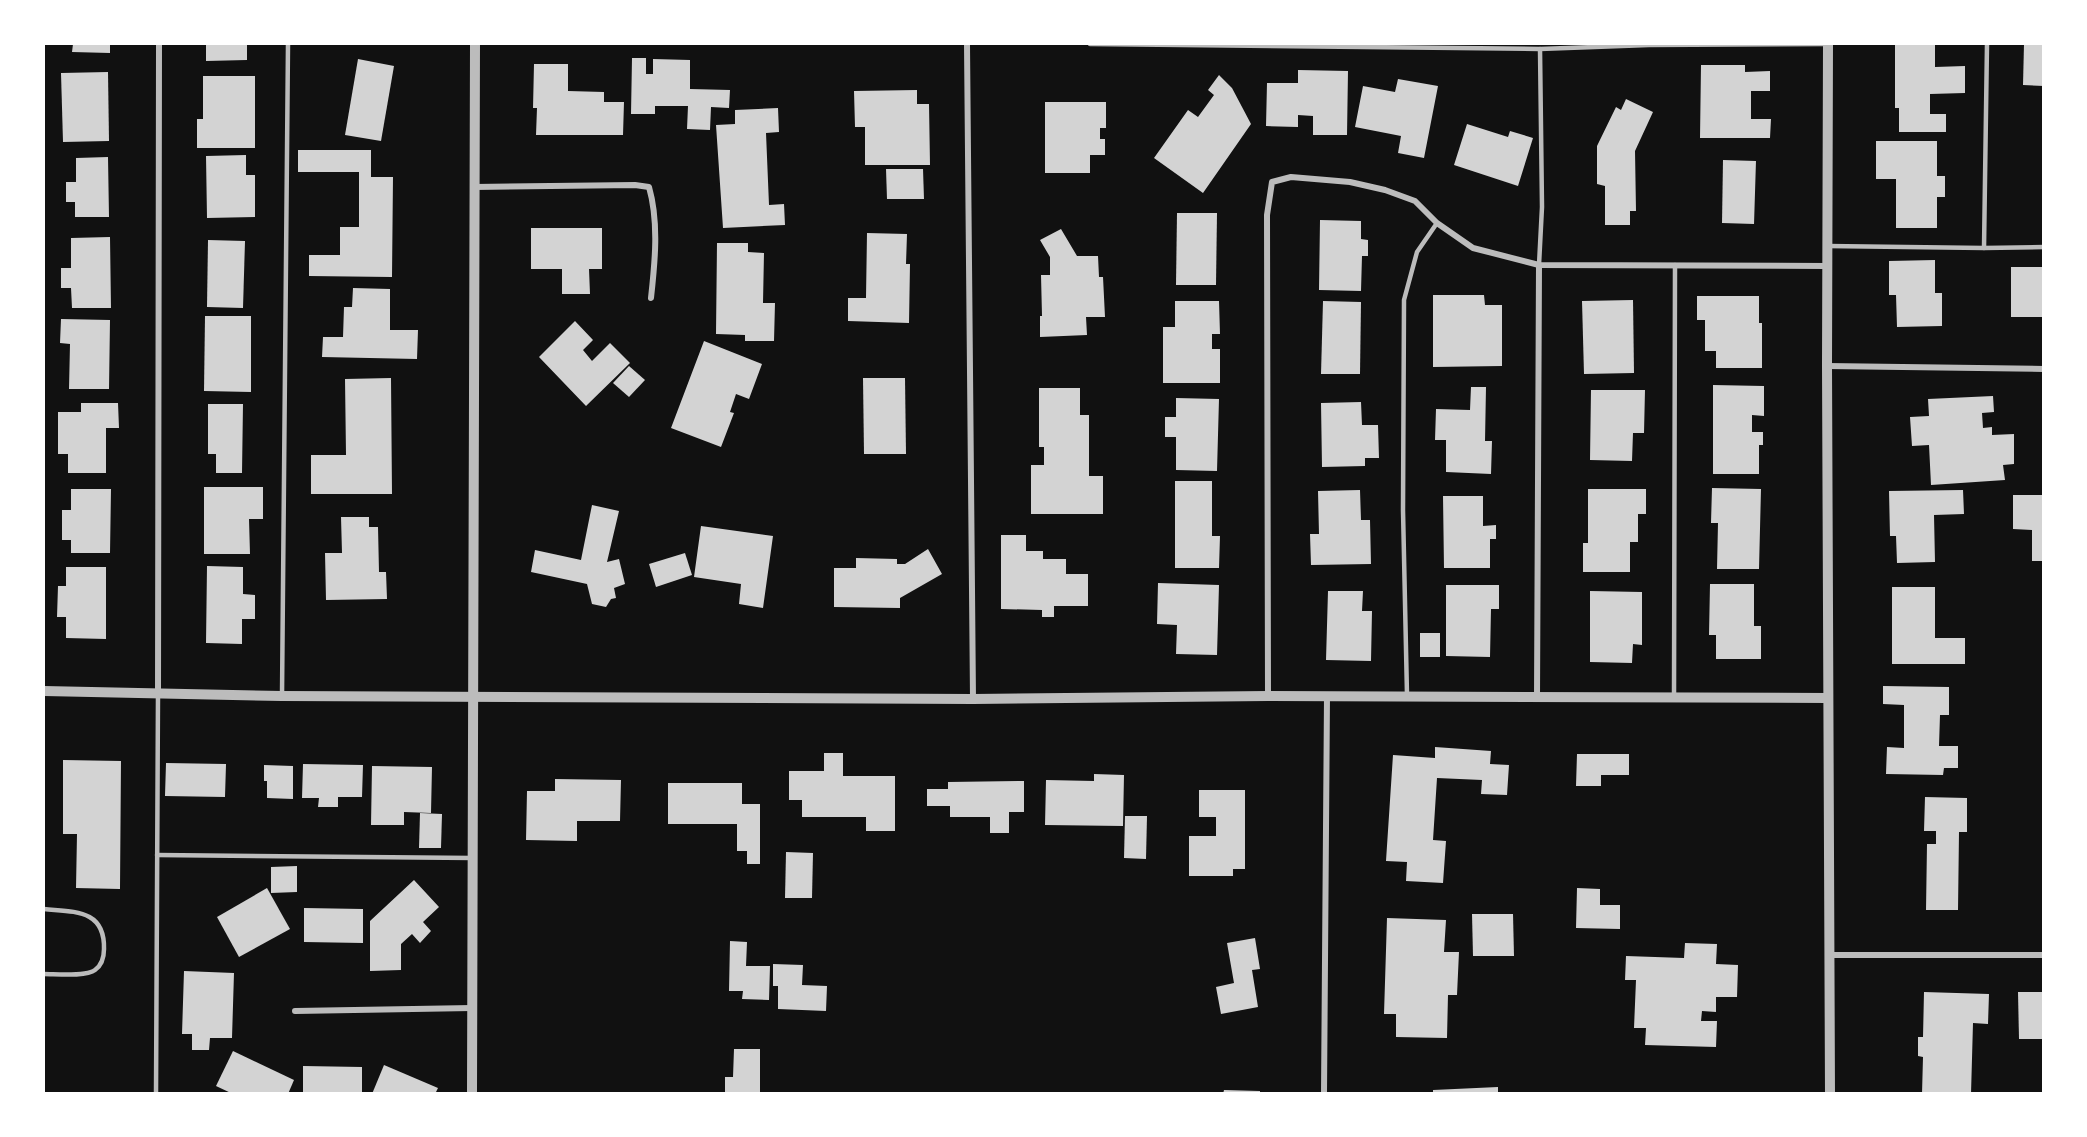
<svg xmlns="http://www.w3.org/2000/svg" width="2087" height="1137" font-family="Mulish,sans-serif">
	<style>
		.building { fill: #d3d3d3 }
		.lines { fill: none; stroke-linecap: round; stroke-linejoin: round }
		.service { stroke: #bcbcbc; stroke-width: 4.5 }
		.minor { stroke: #bcbcbc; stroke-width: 6 }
		.tertiary { stroke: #bcbcbc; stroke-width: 10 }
	</style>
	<rect width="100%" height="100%" fill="#111"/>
	<g class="building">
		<path d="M73 44H110V53L72 52Z"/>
		<path d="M206 44H247V60L206 61Z"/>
		<path d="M1895 44H1935V67L1965 66V93L1930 94V114H1946V132H1899V108H1895Z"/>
		<path d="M2024 44H2044V86L2023 85Z"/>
		<path d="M632 58H646V74H653V59L690 60V89L730 90 729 108 711 107 710 130 687 129 688 106H655V114H631Z"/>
		<path d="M358 59 394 66 381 141 345 135Z"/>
		<path d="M534 64H568V91L604 92V102H624L623 135H536L537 108H533Z"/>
		<path d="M1701 65H1745V72L1770 71V91H1751V119H1771L1770 138H1700Z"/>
		<path d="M1298 70 1348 71 1347 135H1313V116L1298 115V127L1266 126 1267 83H1298Z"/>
		<path d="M108 72 109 141 63 142 61 73Z"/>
		<path d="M1219 75 1232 88 1251 124 1203 193 1154 158 1188 110 1198 117 1214 95 1208 90Z"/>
		<path d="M203 76H255V148H197V119H203Z"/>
		<path d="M1398 79 1438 86 1424 158 1398 153 1401 136 1355 127 1363 86 1395 92Z"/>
		<path d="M917 90V104H929L930 165H865V127H855L854 91Z"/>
		<path d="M1626 99 1653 112 1635 151 1636 211H1630V225H1605V186L1597 184V146L1616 107 1621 110Z"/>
		<path d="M1045 102H1106V128H1100V139H1105V155H1090V173H1045Z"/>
		<path d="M778 108 779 132 766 133 769 205 784 204 785 225 723 228 716 125 735 124V110Z"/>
		<path d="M1467 124 1508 137 1510 131 1533 138 1518 186 1454 165Z"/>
		<path d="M1876 141H1937V176H1945V197H1937V228H1896V179H1876Z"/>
		<path d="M298 150H371V177H393L392 277 309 276V255H340V227H359V172H298Z"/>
		<path d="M246 155V175H255V217L207 218 206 156Z"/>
		<path d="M108 157 109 217H75V202H66V182H76V158Z"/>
		<path d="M1723 160 1756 161 1754 224 1722 223Z"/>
		<path d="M886 169H923L924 199H887Z"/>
		<path d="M1177 213H1217L1216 285H1176Z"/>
		<path d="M1320 220 1361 221V239L1368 240V256H1362L1361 291 1319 290Z"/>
		<path d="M531 228H602V269H589L590 294H562V269H531Z"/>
		<path d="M1061 229 1077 256H1098L1099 277H1103L1105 317H1086L1087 335 1040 337V316H1042L1041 275H1050V257L1040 240Z"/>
		<path d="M867 233 907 234 906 264H910L909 323 848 321V298H866Z"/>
		<path d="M110 237 111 308H72L71 288H61V268H71V238Z"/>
		<path d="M208 240 245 241 243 308 207 307Z"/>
		<path d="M717 243H748V252L764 253 763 303H775L774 341H745V335L716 334Z"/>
		<path d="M1935 260V293H1942V326L1897 327 1896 295H1889V261Z"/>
		<rect x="2011" y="267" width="33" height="50"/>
		<path d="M353 288 390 289V330H418L417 359 322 357 323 337H343L344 307H352Z"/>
		<path d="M1433 295H1484L1485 305H1502V366L1433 367Z"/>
		<path d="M1697 296H1759V323H1762V368H1716V351H1705V320H1697Z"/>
		<path d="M1633 300 1634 373 1584 374 1582 301Z"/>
		<path d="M1175 301H1219L1220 334H1212V349H1220V383H1163V327H1175Z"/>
		<path d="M1323 301 1361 302 1360 374H1321Z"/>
		<path d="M205 316H251V392L204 391Z"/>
		<path d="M61 319 110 320 109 389H69L70 344 60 343Z"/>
		<path d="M575 321 593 340 583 350 592 361 610 343 630 363 586 406 539 357Z"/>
		<path d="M704 341 762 364 749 399 736 394 730 412 734 413 721 447 671 428Z"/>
		<path d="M629 366 645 380 629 397 613 383Z"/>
		<path d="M391 378 392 494H311V455H346L345 379Z"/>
		<path d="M863 378H905L906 454H864Z"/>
		<path d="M1713 385 1764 386V416L1752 415V432H1763V445H1759V474H1713Z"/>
		<path d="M1471 387H1486L1485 441H1492L1491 474 1446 472V440H1435L1436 409 1470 410Z"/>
		<path d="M1039 388H1080V415H1089V476H1103V514H1031V465H1044V447H1039Z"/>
		<path d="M1591 390H1645L1644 433H1633L1632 461 1590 460Z"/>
		<path d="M1993 396 1994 412 1982 413 1983 428 1992 427V435L2014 434V464L2003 465 2005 480 1931 485 1929 445 1912 446 1910 417 1929 416 1928 399Z"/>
		<path d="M1176 398 1219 399 1217 471 1176 470V437H1165V417H1176Z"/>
		<path d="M1361 402 1362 425H1378L1379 458H1365V466L1322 467 1321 403Z"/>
		<path d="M81 403H118L119 428H106V473H68V454H58V412H81Z"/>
		<path d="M208 404H243L242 473H216V454H208Z"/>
		<path d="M1175 481H1212V536H1220L1219 568H1175Z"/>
		<path d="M204 487H263V519H249L250 554H204Z"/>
		<path d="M1712 488 1761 489 1759 569H1717L1718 523H1711Z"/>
		<path d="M71 489H111L110 553H71V540H62V510H71Z"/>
		<path d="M1588 489H1646V514H1638V542H1630V572H1583V543H1588Z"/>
		<path d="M1360 490 1361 520H1370L1371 564 1311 565 1310 534H1319L1318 491Z"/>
		<path d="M1963 490 1964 514 1934 515 1935 562 1897 563 1896 536H1890L1889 491Z"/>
		<path d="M2013 495H2044V561H2032V530L2013 529Z"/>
		<path d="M1443 496H1483V526L1496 525V539H1490V568H1444Z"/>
		<path d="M592 505 619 511 607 562 619 559 625 584 614 588 616 598 611 599 606 607 592 604 587 584 531 572 535 550 581 560Z"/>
		<path d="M341 517H369V527H378L379 572H386L387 599 326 600 325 553H342Z"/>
		<path d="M701 526 773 536 763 608 739 604 741 584 694 577Z"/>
		<path d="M1001 535H1026V551H1043V559H1066V574H1088V606H1054V617H1042V610L1001 609Z"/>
		<path d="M928 549 942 574 900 598V608L834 607V568H856V558L897 559V564H905Z"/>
		<path d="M685 553 692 575 656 587 649 564Z"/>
		<path d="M207 566 243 567V594L255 595V619H242V644L206 643Z"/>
		<path d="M66 567H106V639L66 638V617H57L58 586H66Z"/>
		<path d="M1158 583 1219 585 1217 655 1176 654 1177 625 1157 624Z"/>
		<path d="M1710 584H1754V626H1761V659H1716V635H1709Z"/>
		<path d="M1446 585H1499V609H1491L1490 657 1446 656Z"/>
		<path d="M1892 587H1935V638H1965V664H1892Z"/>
		<path d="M1328 591H1363L1362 611H1372L1371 661 1326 660Z"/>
		<path d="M1590 591 1642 592V645L1633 644 1632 663 1590 662Z"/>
		<rect x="1420" y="633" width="20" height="24"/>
		<path d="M1883 686 1949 687V715H1940L1939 746H1958V768H1944L1943 775 1886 774 1887 747 1904 748V705L1883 704Z"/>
		<path d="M1435 747 1491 751 1490 764 1509 765 1507 795 1481 794 1482 780 1437 778 1433 840 1446 841 1443 883 1406 881 1407 862 1386 861 1393 755 1435 758Z"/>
		<path d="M824 753H843V776H895V831H866V817H802V800H789V771H824Z"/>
		<path d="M1577 754H1629V775H1601V786H1576Z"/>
		<path d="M63 760 121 761 120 889 76 888 77 834H63Z"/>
		<path d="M166 763 226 764 225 797 165 796Z"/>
		<path d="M303 764 363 765 362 797H338V807H318L319 798H302Z"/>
		<path d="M264 765 293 766V799L267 798V781H264Z"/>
		<path d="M372 766 432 767 431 813 404 812V825H371Z"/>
		<path d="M1094 774 1124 775 1123 826 1045 825 1046 780 1094 781Z"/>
		<path d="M555 779 621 780 620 821H577V841L526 840 527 791H555Z"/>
		<path d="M1024 781V812H1009V833H990V817H950V806H927V789H948V782Z"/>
		<path d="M668 783H742V804H760V864H747V851H737V824H668Z"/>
		<path d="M1199 790H1245V869H1233V876H1189V836H1216V817H1199Z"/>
		<path d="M1925 797 1967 798V832H1959L1958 910H1926L1927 844H1936V831H1924Z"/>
		<path d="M420 813 442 814 441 848H419Z"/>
		<path d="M1125 816H1147L1146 859 1124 858Z"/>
		<path d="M786 852 813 853 812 898H785Z"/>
		<path d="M297 866V892L271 893V867Z"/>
		<path d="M414 880 439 907 423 922 431 931 420 943 412 934 401 944V970L370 971V921Z"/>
		<path d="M267 888 290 929 239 957 217 917Z"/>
		<path d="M1577 888 1600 889V905H1620V929L1576 928Z"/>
		<path d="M304 908 363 909V943L304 942Z"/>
		<path d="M1472 914H1513L1514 956H1473Z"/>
		<path d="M1387 918 1446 920 1444 952H1459L1457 995H1448L1447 1038 1396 1037V1014H1384Z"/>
		<path d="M1255 938 1260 969 1252 970 1258 1007 1221 1014 1216 987 1234 983 1227 943Z"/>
		<path d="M730 941 747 942 746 966H770L769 1000 742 999 743 991H729Z"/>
		<path d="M1685 943 1717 944 1716 964 1738 965 1737 997H1716V1012L1702 1011 1701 1021H1717L1716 1047 1645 1045 1646 1028H1634L1636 980H1625L1626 956 1684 958Z"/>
		<path d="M773 964 803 965 802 985 827 986 826 1011 778 1009V986H773Z"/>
		<path d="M184 971 234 973 232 1038H210L209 1050H192V1034H182Z"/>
		<path d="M1924 992 1989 994 1988 1024 1973 1023 1971 1094H1922L1923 1057 1918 1056V1037H1923Z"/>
		<path d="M2018 992H2044V1039H2019Z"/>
		<path d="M734 1049H760V1094H725V1077H733Z"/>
		<path d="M233 1051 294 1080 288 1094H233L216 1086Z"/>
		<path d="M384 1065 438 1088 435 1094H372Z"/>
		<path d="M303 1066 362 1067V1094H303Z"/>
		<path d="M1498 1087V1094H1433V1090Z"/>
		<path d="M1224 1090 1260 1091V1094H1223Z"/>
	</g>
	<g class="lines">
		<g class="service">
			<path d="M1090 44 1540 49 1649 45 1828 44"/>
			<path d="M1987 44 1984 248 2044 247"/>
			<path d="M1827 246 1984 248"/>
			<path d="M1539 265 1542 207 1540 49"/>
			<path d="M1407 695 1403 510 1404 300 1417 252 1437 223"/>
			<path d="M282 696 288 44"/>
			<path d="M1674 697 1675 265"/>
			<path d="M157 855 473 858"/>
			<path d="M44 909C74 912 105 909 104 949 104 957 102 965 95 970 86 977 56 974 44 974"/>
			<path d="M156 1094 158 694"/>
		</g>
		<g class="minor">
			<path d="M967 44 973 699"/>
			<path d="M474 187 635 185 649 187C659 222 655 262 651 298"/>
			<path d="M1827 366 2044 369"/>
			<path d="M158 692 159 44"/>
			<path d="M1268 696 1267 215 1272 182 1291 177 1350 182 1385 190 1415 201 1437 223 1473 248 1539 265 1827 266"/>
			<path d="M1537 697 1539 265"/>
			<path d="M1830 955H2044"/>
			<path d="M295 1011 472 1008"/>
			<path d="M1324 1094 1327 696"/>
		</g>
		<g class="tertiary">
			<path d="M1828 44 1827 366 1830 1094"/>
			<path d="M44 691 282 696 973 699 1268 696 1828 698"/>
			<path d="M472 1094 475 44"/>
		</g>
	</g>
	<rect width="2087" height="1137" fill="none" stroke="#ffffff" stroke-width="90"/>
</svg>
